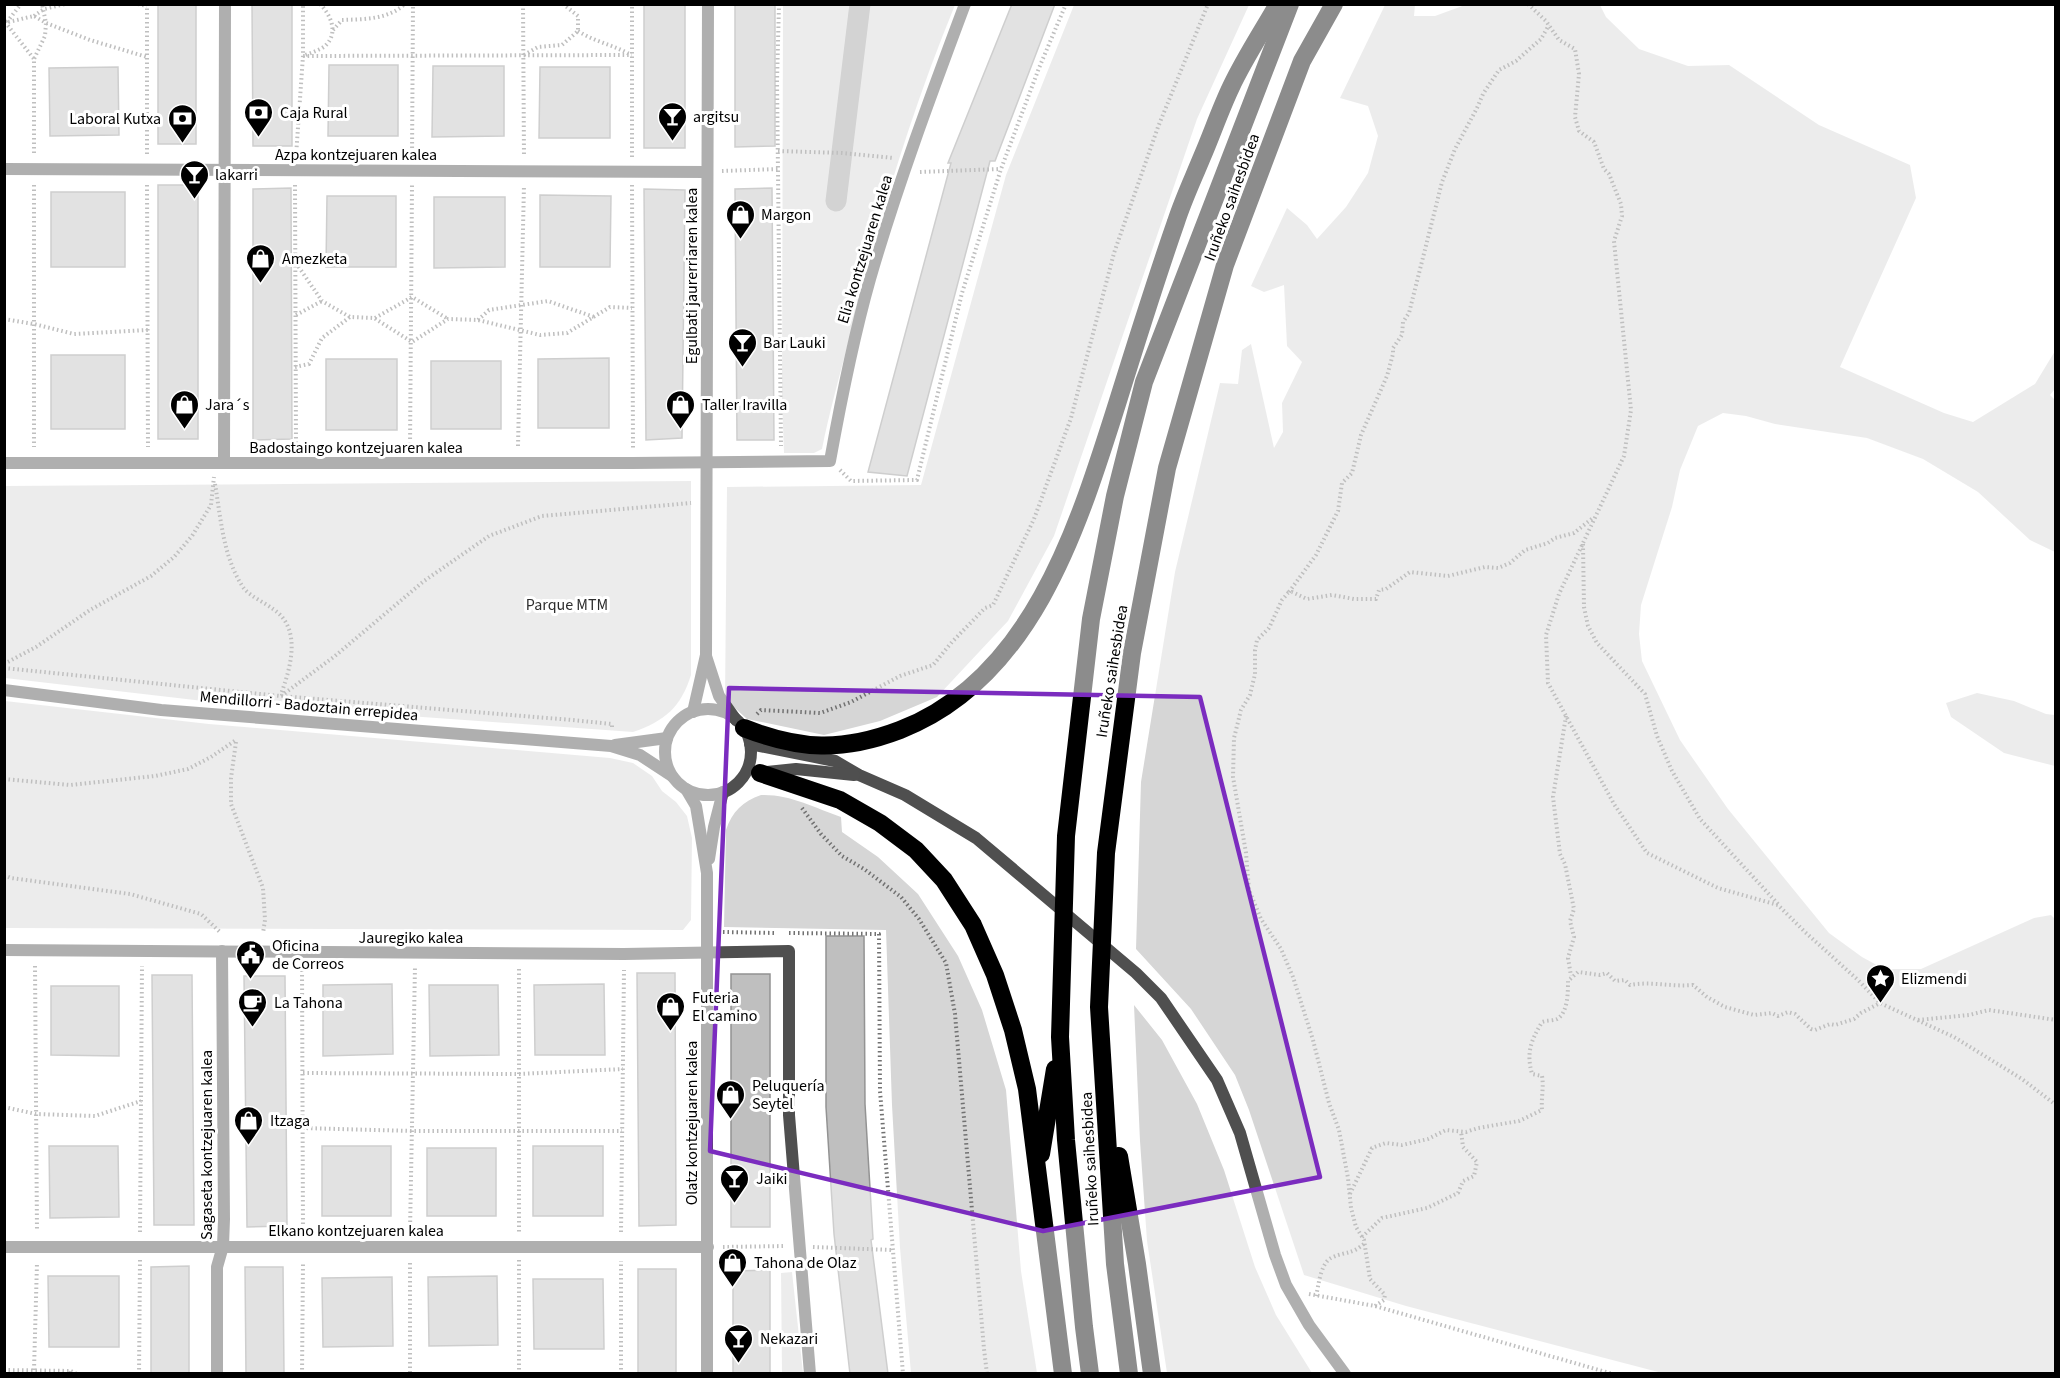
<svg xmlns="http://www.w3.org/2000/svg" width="2060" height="1378" font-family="'Source Sans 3',sans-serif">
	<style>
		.green { fill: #d6d6d6 }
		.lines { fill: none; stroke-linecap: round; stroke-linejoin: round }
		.canal { stroke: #9d9d9d; stroke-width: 21 }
		.building { fill: #bfbfbf; stroke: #939393; stroke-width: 1.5 }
		.path { stroke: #717171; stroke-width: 4; stroke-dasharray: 1.5 3; stroke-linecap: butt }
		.minor { stroke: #4f4f4f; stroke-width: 12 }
		.tertiary { stroke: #4f4f4f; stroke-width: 12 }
		.motorway { stroke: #000; stroke-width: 18 }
		.marked { fill: none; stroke: #7b2cbf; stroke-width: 4.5; stroke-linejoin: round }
		.labels { text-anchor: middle; stroke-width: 6; stroke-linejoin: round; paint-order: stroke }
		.poi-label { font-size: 16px; fill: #000; stroke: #fff; text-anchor: start }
		.street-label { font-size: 16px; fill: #000; stroke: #fff }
		.park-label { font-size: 16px; fill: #2d2d2d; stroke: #fff }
	</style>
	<rect width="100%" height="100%" fill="#fff"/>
	<g class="green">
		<path d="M783 5H955C910 114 876 228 848 343 839 378 829 414 822 449L814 453H784L782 398Z"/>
		<path d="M1074 5H1249L1197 119 1054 536 1008 621 937 697 880 721 824 735 747 719 725 699 727 487 921 485 1006 175Z"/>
		<path d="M1385 5H1415L1414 16H1435L1465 5H1600L1606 17 1639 49 1688 66 1729 65 1819 125 1910 165 1916 198 1840 367 1944 413 1973 422 2035 384 2055 351V389L2050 395 2056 401 2055 552 2030 540 1978 492 1923 459 1867 438 1775 424 1746 416 1723 413 1698 426 1680 470 1672 507 1641 605 1639 634 1642 661 1680 740 1728 809 1829 933 1862 957 1884 969H1921L2034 918 2051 915 2055 919V1373H1662L1406 1306 1304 1275 1249 1110 1235 1075 1191 1009 1136 949 1141 782 1175 572 1220 383 1238 384 1242 350 1251 344 1274 448 1283 432 1282 403 1302 362 1287 346 1284 285 1264 292 1251 286 1287 208 1307 225 1317 239 1346 207 1368 173 1378 136 1368 106 1340 98Z"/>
		<path d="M691 481V675C681 707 665 721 633 732L212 702 5 678V486Z"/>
		<path d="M1977 693 2014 701 2046 714 2055 715V766L2004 753 1951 717 1946 703Z"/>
		<path d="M5 701 209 724 610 758 633 763 652 776 662 791 676 802 687 816 692 838 691 920 683 930 5 928Z"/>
		<path d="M761 795C790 794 815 808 841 817L842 832 878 857 918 894 958 956 982 1010 1006 1090 1021 1271 1037 1373H911L900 1248 892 1105 886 930 724 927 726 830C732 812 743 801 761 795Z"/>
		<path d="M1134 1005 1162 1040 1197 1104 1224 1170 1255 1267 1276 1315 1312 1373H1167L1147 1241 1140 1141Z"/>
		<path d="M792 1272 803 1373H782L781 1273Z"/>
	</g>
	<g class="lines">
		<path class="canal" d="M836 201 860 4"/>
	</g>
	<g class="building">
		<rect x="158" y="4" width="38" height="140"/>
		<path d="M252 4H292V146H253Z"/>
		<rect x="644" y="4" width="41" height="144"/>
		<path d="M735 4H775V146L735 147Z"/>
		<path d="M1012 4H1055L995 161H990L907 476 868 472 951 163H948Z"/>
		<path d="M329 65H398V136H328Z"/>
		<path d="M433 66H504V136L432 137Z"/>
		<path d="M118 67 119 135 50 136 49 68Z"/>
		<path d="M540 67H610V138H539Z"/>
		<rect x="158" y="185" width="40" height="254"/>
		<path d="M291 188 292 439 253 440V189Z"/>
		<path d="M772 188 774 440H737L735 189Z"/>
		<path d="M644 189 685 190 682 438 646 440Z"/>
		<rect x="51" y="192" width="74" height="75"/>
		<path d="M540 195 611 196 610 267H540Z"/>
		<path d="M327 196H396V267H326Z"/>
		<path d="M434 197H505V267L434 268Z"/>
		<rect x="51" y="355" width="74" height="74"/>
		<path d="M609 358V428H538V359Z"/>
		<rect x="326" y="359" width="71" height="71"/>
		<rect x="431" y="361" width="70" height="68"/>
		<path d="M826 936H864L865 1104 873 1239 871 1240 888 1374H850L834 1234 826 1107Z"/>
		<path d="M637 973H675L676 1225 639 1226Z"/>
		<rect x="731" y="974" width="39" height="253"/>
		<path d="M152 975H192L194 1225H154Z"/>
		<path d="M244 976H285L287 1226 247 1227Z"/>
		<path d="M392 984 393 1054 323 1056V985Z"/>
		<path d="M604 984 605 1055H535L534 985Z"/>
		<path d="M429 985H498L499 1055 430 1056Z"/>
		<path d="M51 986H119V1056L51 1055Z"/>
		<path d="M49 1146H118L119 1217 50 1218Z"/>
		<rect x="322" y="1146" width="69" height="70"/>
		<rect x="533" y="1146" width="70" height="70"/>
		<rect x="427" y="1148" width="69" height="68"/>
		<path d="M189 1266V1374H151V1267Z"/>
		<path d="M245 1267H283L284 1374H246Z"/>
		<rect x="638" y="1269" width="38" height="105"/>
		<path d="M770 1270V1374H733V1271Z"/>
		<path d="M48 1276H119V1347H49Z"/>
		<path d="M497 1276 498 1345 429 1346 428 1277Z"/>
		<path d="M392 1277 393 1346 323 1347 322 1278Z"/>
		<path d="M533 1279H603L604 1349H534Z"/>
	</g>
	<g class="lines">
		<g class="path">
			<path d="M138 4 147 6"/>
			<path d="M147 4V156"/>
			<path d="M320 4C330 14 339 32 326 45 321 50 310 53 303 56L632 55"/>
			<path d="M523 4 524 157"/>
			<path d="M779 4 777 81 781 446"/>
			<path d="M1528 4 1546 21 1559 40 1575 49 1579 74 1575 117 1579 131 1594 142 1604 169 1609 174 1621 204 1622 216 1614 241 1631 410 1624 456 1559 594 1546 635 1548 683 1614 804 1647 853 1718 888 1778 905 1805 932 1858 980 1880 1003 1954 1037 2022 1079 2056 1105"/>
			<path d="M34 16 44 9 65 4"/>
			<path d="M5 22 34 59"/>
			<path d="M7 22 21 4"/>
			<path d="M4 23 34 16 46 23 90 40 147 57"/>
			<path d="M333 30 342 20C364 19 387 20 405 4"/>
			<path d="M578 31C595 42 614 45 631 55"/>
			<path d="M524 55 538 47 562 45 578 31V16L563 4"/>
			<path d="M778 151 842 153 894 158"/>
			<path d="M34 153V59L45 36 46 23 42 4"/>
			<path d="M296 156 303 56V4"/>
			<path d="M412 157 413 4"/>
			<path d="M632 157V4"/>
			<path d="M722 171 778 169"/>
			<path d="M920 172 1001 169"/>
			<path d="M34 185V447"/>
			<path d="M147 185 148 447"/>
			<path d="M295 185 296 447"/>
			<path d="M632 185 633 448"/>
			<path d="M296 263 322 301 350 317"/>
			<path d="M296 315 322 301"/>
			<path d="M375 318 412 297 448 319"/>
			<path d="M4 319 34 324 74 334 148 330"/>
			<path d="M478 320 489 310 548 301 594 317"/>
			<path d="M295 367 309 364 322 338 350 317 374 318 412 342 448 319 478 320 540 335 567 333 610 307 632 308"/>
			<path d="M518 446 524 185"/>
			<path d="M410 448 412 185"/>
			<path d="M840 470 851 481 917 480 962 293 1001 169 1039 68 1066 4"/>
			<path d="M215 484C221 519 223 557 243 587 249 596 264 602 273 609 302 628 291 667 281 694"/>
			<path d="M1583 544 1584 607 1588 626 1597 643 1645 694 1657 736 1672 771 1700 819 1778 904"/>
			<path d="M1289 592 1316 555 1338 511 1342 483 1352 473 1361 435 1387 376 1393 354V348L1402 335 1403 322 1409 313 1442 182 1455 149 1477 108 1483 94 1499 70 1516 61 1541 39 1549 25"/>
			<path d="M4 664 36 647 90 610 151 576 174 557 192 536 211 505 214 477"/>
			<path d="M4 668 280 696 572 720 612 724V730"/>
			<path d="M281 696 335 656 424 581 489 536 542 516 691 503"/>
			<path d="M757 714 761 710 820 713 851 702 900 676 933 665 952 642 985 608 993 605 1034 519 1071 418 1114 253 1158 127 1208 4"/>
			<path d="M1566 716 1553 797 1560 854 1565 864 1574 909 1570 921 1574 937 1568 958 1571 976"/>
			<path d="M236 742 231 778V804L263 888 265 920 263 933"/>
			<path d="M4 779 70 785 155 776 188 769 211 757 236 740"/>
			<path d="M802 808 821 834 842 856 864 869 901 897 919 919 946 963 955 1014 984 1349 987 1374"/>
			<path d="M4 875 11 878 130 894 201 914 220 932"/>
			<path d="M723 932 775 933"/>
			<path d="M789 933 879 934 880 1091 903 1374"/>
			<path d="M35 966 37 1231"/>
			<path d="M302 966 303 1231"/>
			<path d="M519 969V1232"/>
			<path d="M1918 1020 1969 1015 1989 1010 2056 1020"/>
			<path d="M303 1073 519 1074 623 1069"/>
			<path d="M4 1107 36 1114 95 1116 141 1101"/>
			<path d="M302 1128 412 1131H622"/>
			<path d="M1350 1194 1372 1148 1386 1143 1402 1145 1428 1139 1446 1130 1466 1132 1478 1128 1519 1121 1542 1110C1541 1098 1544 1087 1542 1076L1532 1074C1526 1052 1531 1041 1542 1022 1547 1020 1553 1021 1557 1019 1568 1013 1568 992 1568 981L1578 972 1600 975 1607 973 1615 981 1625 980 1630 985C1651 981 1671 987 1693 985L1707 997 1725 1007 1754 1015 1772 1013 1778 1016 1788 1012 1795 1014 1811 1029 1815 1030 1830 1024 1835 1025 1854 1019 1861 1013 1880 1003"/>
			<path d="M410 1231 415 966"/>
			<path d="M140 1232 142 966"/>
			<path d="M621 1232 624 970"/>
			<path d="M1362 1237 1382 1218 1427 1208 1458 1193 1463 1181 1474 1176 1477 1162 1463 1147 1461 1131"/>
			<path d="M723 1247 785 1246"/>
			<path d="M813 1247 892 1250"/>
			<path d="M410 1263V1374"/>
			<path d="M1309 1294 1375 1306 1613 1374"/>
			<path d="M1316 1296C1319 1285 1320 1262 1333 1257 1347 1251 1351 1255 1365 1243"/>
			<path d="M1375 1306 1384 1300 1385 1295 1370 1279 1364 1240 1356 1227 1351 1208 1348 1178 1339 1130 1329 1103 1313 1040 1293 977 1281 949 1261 919 1249 890 1246 853 1233 777 1234 738 1241 710 1250 695 1255 674V650L1257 640 1269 628 1282 600 1288 593 1292 592 1307 599 1332 595 1354 599H1376L1379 590 1386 589 1410 572 1448 576 1485 567 1498 568 1510 563 1525 550 1548 543 1555 538 1574 533 1594 517"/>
			<path d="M4 1370 71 1371 70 1374"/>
			<path d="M34 1370 37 1263"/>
			<path d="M71 1371 77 1374"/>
			<path d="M139 1374 140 1260"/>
			<path d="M302 1374 303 1263"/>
			<path d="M519 1374V1260"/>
			<path d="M621 1374V1261"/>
		</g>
		<g class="minor">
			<path d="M4 169 707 172"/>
			<path d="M4 463H633L830 461C841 400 853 339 870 279 897 186 931 95 965 4"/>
			<path d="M224 463 225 4"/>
			<path d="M706 656 719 696 736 720"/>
			<path d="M693 712 706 655 708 4"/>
			<path d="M686 789 696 806 707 873V1374"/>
			<path d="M709 859 714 827 723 792"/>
			<path d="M4 950 624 954 789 951V1115L810 1374"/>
			<path d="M4 1247H708"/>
			<path d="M217 1374V1267L223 1246 224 1219 222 951"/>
		</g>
		<g class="tertiary">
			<path d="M4 690 161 710 611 746 640 755 672 776"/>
			<circle cx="708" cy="752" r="43"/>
			<path d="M750 744 835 761 859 775 905 795 976 838 1136 973 1161 998 1217 1080 1240 1133 1275 1255 1286 1285 1309 1325 1345 1374"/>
			<path d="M615 745 667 738"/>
			<path d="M767 772 796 769 854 775"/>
		</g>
		<g class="motorway">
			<path d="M744 728C800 750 842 752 900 730 1032 679 1078 527 1117 404 1136 343 1155 282 1176 222 1183 200 1193 179 1202 157 1212 134 1220 110 1231 87 1244 59 1262 32 1278 4"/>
			<path d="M760 773 840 800 880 823 916 850 944 880 973 925 995 975 1013 1030 1027 1089 1063 1374"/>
			<path d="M1041 1154 1055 1069"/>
			<path d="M1119 1156 1137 1264 1152 1374"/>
			<path d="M1090 1374 1084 1327 1066 1140 1060 1037 1066 836 1091 619 1115 496 1144 382 1290 4"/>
			<path d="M1129 1374 1115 1264 1099 1007 1106 853 1132 653 1167 468 1225 265 1302 61 1334 4"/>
		</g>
	</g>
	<path d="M0 0H2060V1378H0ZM729 688 1200 697 1320 1177 1043 1231 710 1151Z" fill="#fff" fill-opacity=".55" fill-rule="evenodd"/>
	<path class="marked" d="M729 688 1200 697 1320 1177 1043 1231 710 1151Z"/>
	<defs>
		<symbol id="bank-pin" viewBox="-11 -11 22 30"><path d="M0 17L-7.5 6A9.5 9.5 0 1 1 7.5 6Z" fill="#000" stroke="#fff"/><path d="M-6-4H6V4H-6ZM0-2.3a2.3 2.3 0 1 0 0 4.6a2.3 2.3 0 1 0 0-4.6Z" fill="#fff"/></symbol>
		<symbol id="bar-pin" viewBox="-11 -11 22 30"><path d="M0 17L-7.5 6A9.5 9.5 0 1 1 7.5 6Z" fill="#000" stroke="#fff"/><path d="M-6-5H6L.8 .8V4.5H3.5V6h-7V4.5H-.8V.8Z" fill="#fff"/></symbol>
		<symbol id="shop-pin" viewBox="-11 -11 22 30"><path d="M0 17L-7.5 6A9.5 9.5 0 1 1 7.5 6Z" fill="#000" stroke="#fff"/><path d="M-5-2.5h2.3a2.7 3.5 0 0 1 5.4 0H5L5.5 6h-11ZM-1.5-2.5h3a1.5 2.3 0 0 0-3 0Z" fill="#fff"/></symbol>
		<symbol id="civic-pin" viewBox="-11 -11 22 30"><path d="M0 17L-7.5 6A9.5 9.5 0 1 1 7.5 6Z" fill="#000" stroke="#fff"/><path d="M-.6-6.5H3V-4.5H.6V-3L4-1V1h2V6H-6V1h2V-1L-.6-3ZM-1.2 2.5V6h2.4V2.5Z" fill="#fff"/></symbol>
		<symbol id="sight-pin" viewBox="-11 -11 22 30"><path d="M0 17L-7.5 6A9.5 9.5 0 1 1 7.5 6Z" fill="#000" stroke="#fff"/><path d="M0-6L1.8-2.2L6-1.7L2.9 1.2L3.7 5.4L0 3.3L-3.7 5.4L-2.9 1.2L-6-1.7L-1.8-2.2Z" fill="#fff"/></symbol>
		<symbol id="cafe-pin" viewBox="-11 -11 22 30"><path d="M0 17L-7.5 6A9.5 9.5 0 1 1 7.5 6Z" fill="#000" stroke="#fff"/><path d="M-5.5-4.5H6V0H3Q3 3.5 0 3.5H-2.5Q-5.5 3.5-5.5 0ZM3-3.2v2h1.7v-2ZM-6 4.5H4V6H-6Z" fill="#fff"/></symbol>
	</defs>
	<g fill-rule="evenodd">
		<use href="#bank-pin" x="242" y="96" width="33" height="45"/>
		<use href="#bar-pin" x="656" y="100" width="33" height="45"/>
		<use href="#bank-pin" x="166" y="102" width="33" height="45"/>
		<use href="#bar-pin" x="178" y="158" width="33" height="45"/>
		<use href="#shop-pin" x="724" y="198" width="33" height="45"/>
		<use href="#shop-pin" x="244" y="242" width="33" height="45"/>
		<use href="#bar-pin" x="726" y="326" width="33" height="45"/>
		<use href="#shop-pin" x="168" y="388" width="33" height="45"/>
		<use href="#shop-pin" x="664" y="388" width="33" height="45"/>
		<use href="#civic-pin" x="234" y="938" width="33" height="45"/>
		<use href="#sight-pin" x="1864" y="962" width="33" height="45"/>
		<use href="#cafe-pin" x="236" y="986" width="33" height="45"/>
		<use href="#shop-pin" x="654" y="990" width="33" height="45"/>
		<use href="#shop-pin" x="714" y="1078" width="33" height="45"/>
		<use href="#shop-pin" x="232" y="1104" width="33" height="45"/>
		<use href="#bar-pin" x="718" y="1162" width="33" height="45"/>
		<use href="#shop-pin" x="716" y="1246" width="33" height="45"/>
		<use href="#bar-pin" x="722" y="1322" width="33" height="45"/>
	</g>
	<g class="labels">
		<g class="poi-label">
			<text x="280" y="118">Caja Rural</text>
			<text x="693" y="122">argitsu</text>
			<text x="161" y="124" text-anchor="end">Laboral Kutxa</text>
			<text x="215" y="180">lakarri</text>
			<text x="761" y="220">Margon</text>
			<text x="282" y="264">Amezketa</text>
			<text x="763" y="348">Bar Lauki</text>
			<text x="205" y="410">Jara´s</text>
			<text x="702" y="410">Taller Iravilla</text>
			<text x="272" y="951">Oficina<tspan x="272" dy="18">de Correos</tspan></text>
			<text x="1901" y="984">Elizmendi</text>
			<text x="692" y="1003">Futeria<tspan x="692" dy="18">El camino</tspan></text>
			<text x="274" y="1008">La Tahona</text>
			<text x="752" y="1091">Peluquería<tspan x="752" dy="18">Seytel</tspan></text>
			<text x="270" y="1126">Itzaga</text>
			<text x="756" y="1184">Jaiki</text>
			<text x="754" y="1268">Tahona de Olaz</text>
			<text x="760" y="1344">Nekazari</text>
		</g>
		<g class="street-label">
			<text x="356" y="160">Azpa kontzejuaren kalea</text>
			<text transform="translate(1231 197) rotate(-70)" y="6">Iruñeko saihesbidea</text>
			<text transform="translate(864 249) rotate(-73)" y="6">Elia kontzejuaren kalea</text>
			<text transform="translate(691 276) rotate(-90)" y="6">Egulbati jaurerriaren kalea</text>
			<text x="356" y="453">Badostaingo kontzejuaren kalea</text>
			<text transform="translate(1111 671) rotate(-81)" y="6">Iruñeko saihesbidea</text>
			<text transform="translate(309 705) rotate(5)" y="6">Mendillorri - Badoztain errepidea</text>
			<text x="411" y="943">Jauregiko kalea</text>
			<text transform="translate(691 1123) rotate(-90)" y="6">Olatz kontzejuaren kalea</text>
			<text transform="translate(206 1145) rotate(-90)" y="6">Sagaseta kontzejuaren kalea</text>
			<text transform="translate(1089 1159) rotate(-93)" y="6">Iruñeko saihesbidea</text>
			<text x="356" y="1236">Elkano kontzejuaren kalea</text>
		</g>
		<g class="park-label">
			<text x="567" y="610">Parque MTM</text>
		</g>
	</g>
	<rect width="2060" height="1378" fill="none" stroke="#000000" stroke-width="12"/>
</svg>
